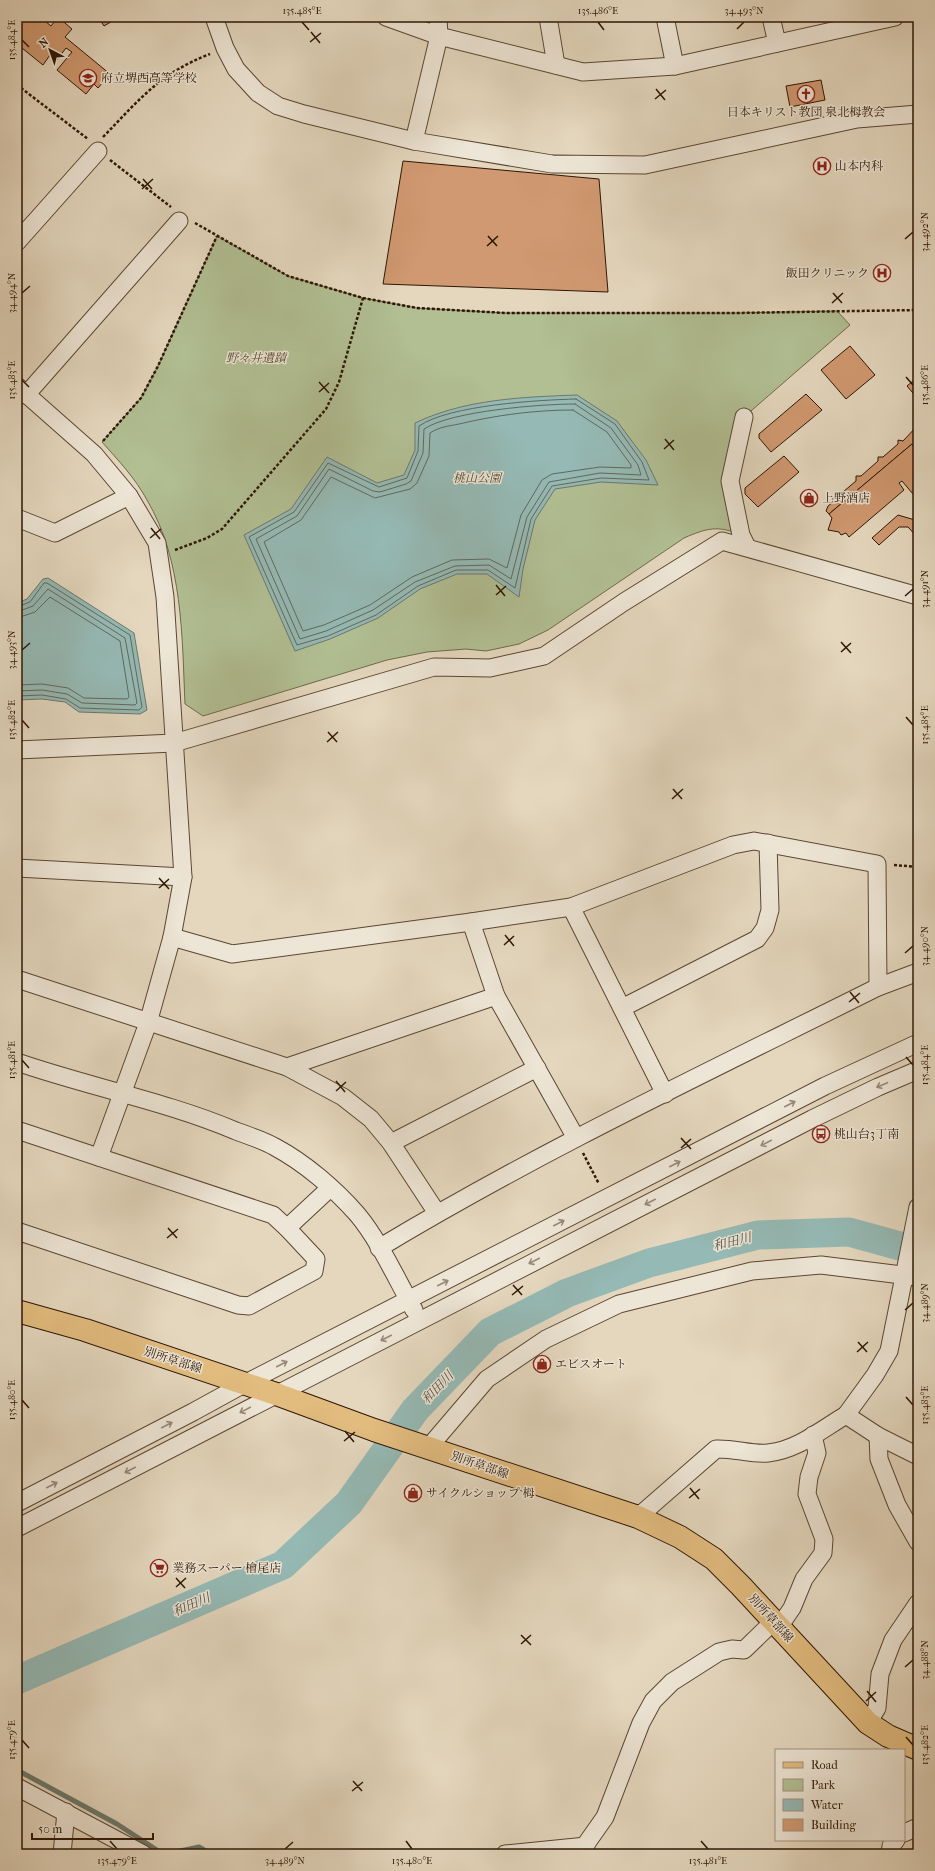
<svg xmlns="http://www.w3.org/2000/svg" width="935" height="1871" font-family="'IM FELL French Canon','Noto Serif JP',serif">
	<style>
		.green { fill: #b1bf93; stroke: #6f6a4c }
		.water { fill: #95b9b4; stroke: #6b786e }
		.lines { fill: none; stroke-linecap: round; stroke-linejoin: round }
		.shore { stroke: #61685c; stroke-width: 1 }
		.stream { stroke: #6b786e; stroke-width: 5 }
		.river { stroke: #95b9b4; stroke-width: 29 }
		.building { fill: #d19971; stroke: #2d1604 }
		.minor-casing { stroke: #5b4632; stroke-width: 19 }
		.major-casing { stroke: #2d1604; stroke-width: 24 }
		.path { stroke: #2d1604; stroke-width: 2.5; stroke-dasharray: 3 2; stroke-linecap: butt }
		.minor { stroke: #ede5d5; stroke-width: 17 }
		.major { stroke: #e2bc7f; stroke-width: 22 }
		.oneway { stroke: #978877 }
		.ticks { fill: none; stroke: #2d1604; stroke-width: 1.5 }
		.labels { text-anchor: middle; stroke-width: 3; stroke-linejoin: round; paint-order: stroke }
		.poi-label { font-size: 12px; fill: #2d1604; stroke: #ede5d5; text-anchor: start }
		.park-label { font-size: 12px; font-style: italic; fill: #55492f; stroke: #ede5d5 }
		.street-label { font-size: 12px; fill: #2d1604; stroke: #ede5d5 }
		.water-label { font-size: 13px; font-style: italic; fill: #514f42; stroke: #ede5d5 }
		.neatline { fill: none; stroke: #2d1604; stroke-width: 1.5 }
		.ticks-label { font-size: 10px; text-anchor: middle; fill: #2d1604 }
	</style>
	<rect width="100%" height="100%" fill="#e4d7be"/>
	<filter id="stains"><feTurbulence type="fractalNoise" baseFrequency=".005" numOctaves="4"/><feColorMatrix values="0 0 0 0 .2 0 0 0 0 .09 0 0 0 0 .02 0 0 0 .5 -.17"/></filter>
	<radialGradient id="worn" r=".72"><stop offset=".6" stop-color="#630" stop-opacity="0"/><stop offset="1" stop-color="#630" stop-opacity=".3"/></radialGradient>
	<path class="green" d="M217 236 288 276 363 298 417 308 506 313H735L837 311 850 325 744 417 730 481 741 535C718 525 707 528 684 538L548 630 519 644 486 651 466 649 427 652 387 660 203 716 185 704C182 636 183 561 147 500 135 478 119 461 102 442L141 398 158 366Z"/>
	<g class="water">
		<path d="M577 395 617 421 646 460 658 485 601 482 555 489 535 520 523 569 519 597 487 574H457L420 589 378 618 330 639 295 651 244 535 291 509 327 457 377 483 404 475 415 450V423C465 399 523 397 577 395Z"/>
		<path d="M48 578 134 633 147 710 140 714 79 712 65 702 42 699 17 700V603L27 599 43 579Z"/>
	</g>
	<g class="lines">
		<g class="shore">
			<path d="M576 399 615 424 642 462 649 480 601 478 552 486 531 519 515 588 488 570H456L418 586 376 615 328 636 297 645 249 537 294 512 328 463 379 487 407 478 418 451 419 426C450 405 538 400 576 399Z"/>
			<path d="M575 404 611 428 638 465 641 475 600 473 549 482 527 517 511 579 489 565 455 566 415 582 373 610 326 631 300 639 256 539 297 516 329 469 373 491 380 492 406 484 411 481 423 453 424 429C451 411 541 404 575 404Z"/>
			<path d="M573 410 607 432 631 465V468L600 467 552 474 542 480 521 515 507 568 489 559 452 560 412 577 370 605 324 625 303 631 264 542 301 520 331 477 375 498 410 489 417 483 429 456 430 433C439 427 449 426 459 424 497 415 535 410 573 410Z"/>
			<path d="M17 607 30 602 44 583H47L130 635 142 707 139 710 80 708 66 699 42 695 17 696"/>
			<path d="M17 612 33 606 48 589 125 638 137 703 135 705 82 703 67 694 42 690 17 691"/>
			<path d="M17 618 35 612 50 597 120 641 129 697 127 699 84 698 68 688 42 684 17 685"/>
		</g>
		<g class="stream">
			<path d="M17 1770 117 1824 163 1854"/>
			<path d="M166 1854 199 1847 211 1854"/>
		</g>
		<path class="river" d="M17 1680 283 1565 349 1503 415 1410 490 1332 567 1293 649 1263 758 1235 849 1232 918 1251"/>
	</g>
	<g class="building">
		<path d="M17 17H40L51 26 58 17 72 29 65 37 110 74 98 88 94 84 86 94 57 70 72 52 66 48 56 61 50 55 43 65 17 44Z"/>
		<path d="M98 17H119L104 26Z"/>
		<path d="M821 80 825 100 790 107 786 86Z"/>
		<path d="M403 161 599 179 608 292 383 284Z"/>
		<path d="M850 346 875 375 846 399 821 370Z"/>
		<path d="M918 377V399L907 386Z"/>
		<path d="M806 394 822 410 771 452 759 438V434Z"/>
		<path d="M918 425V439L916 440 918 442V452L912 444 829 514 826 511 828 506 833 502V497H837L856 481V476H861L878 461V457H883L898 444V440L903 441Z"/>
		<path d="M912 444 918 452V500L902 481 899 483 904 490 849 537 846 533 841 535 839 532 828 530 832 518 829 514Z"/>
		<path d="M784 456 799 472 758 507 745 494V488Z"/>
		<path d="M898 515 915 520 918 523V538L908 527H899L879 545 872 538Z"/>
	</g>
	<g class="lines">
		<defs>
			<g id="minor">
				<path d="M214 17 225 48 236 69 258 93 278 106 304 114 414 141 552 164 645 165 857 119 918 114"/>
				<path d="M386 17 439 36 583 72 675 66 895 17"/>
				<path d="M548 17 556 65"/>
				<path d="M665 17 675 66"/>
				<path d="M771 17 777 43"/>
				<path d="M414 141 439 36 438 17"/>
				<path d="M17 242 98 151"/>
				<path d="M17 386 94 454 129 496 157 543 165 597 183 877 172 937 148 1023 99 1157"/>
				<path d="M26 395 179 221"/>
				<path d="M744 417 730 481 741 535 747 547"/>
				<path d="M17 518 55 533 129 496"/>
				<path d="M17 750 174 743 434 667 490 668 544 656 624 602 722 541 918 596"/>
				<path d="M17 868 183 877"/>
				<path d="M571 907 665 1094"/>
				<path d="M471 922 496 996 576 1138"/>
				<path d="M172 937 232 954 471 922 571 907 733 845 754 841 877 864 878 987"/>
				<path d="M17 979 287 1067 343 1097 371 1119 391 1143 437 1213"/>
				<path d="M622 1008 757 939 765 928 770 910 768 843"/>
				<path d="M17 1062C89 1087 165 1101 236 1131 249 1136 263 1140 275 1147 305 1163 335 1189 357 1214 379 1240 397 1280 414 1310"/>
				<path d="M287 1067 496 996"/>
				<path d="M17 1130 273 1215 287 1228 316 1259 314 1271 249 1306 238 1305 17 1231"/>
				<path d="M391 1143 537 1068"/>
				<path d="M918 1207 889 1351 875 1375 846 1415 878 1436 918 1456"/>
				<path d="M287 1228 330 1188"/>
				<path d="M379 1248C540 1151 710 1071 878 987L918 972"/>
				<path d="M878 1436 879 1459 897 1505 918 1542"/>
				<path d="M429 1447 487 1379 546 1339 619 1304 752 1271 821 1265 918 1277"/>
				<path d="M17 1503 193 1412 244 1384 825 1086 918 1043"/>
				<path d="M638 1517 716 1449C733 1448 753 1455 768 1453 797 1450 821 1430 846 1415"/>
				<path d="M17 1528 812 1119 878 1087 918 1070"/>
				<path d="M779 1627 792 1608 804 1579 823 1553 824 1539 807 1494 809 1477 817 1453 813 1435"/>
				<path d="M868 1723 877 1708 880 1674 893 1640 918 1603"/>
				<path d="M17 1787 143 1854"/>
				<path d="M904 1833 918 1827"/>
				<path d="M62 1854 66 1812"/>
				<path d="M505 1854 586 1846"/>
				<path d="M579 1854 605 1817 641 1723 653 1701 672 1682 719 1652 732 1649 744 1650 774 1621"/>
				<path d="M890 1854 891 1846 896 1840"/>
			</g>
			<path id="major" d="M17 1311 85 1330 276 1394 374 1430 638 1517 680 1537 714 1559 741 1586 868 1723 888 1736 918 1749"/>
		</defs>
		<use href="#minor" class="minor-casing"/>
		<use href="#major" class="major-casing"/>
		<g class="path">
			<path d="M17 85 88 139"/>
			<path d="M103 137C139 100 160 73 210 54"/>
			<path d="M110 160 171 207"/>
			<path d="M195 223 288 276 363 298 417 308 506 313H735L918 310"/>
			<path d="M103 441 141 398 158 366 217 236"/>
			<path d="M175 550 207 538 222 529 326 409 339 382 363 298"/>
			<path d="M894 865 918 867"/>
			<path d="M583 1153 599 1184"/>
		</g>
		<use href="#minor" class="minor"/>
		<use href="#major" class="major"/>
	</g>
	<defs><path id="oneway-shaft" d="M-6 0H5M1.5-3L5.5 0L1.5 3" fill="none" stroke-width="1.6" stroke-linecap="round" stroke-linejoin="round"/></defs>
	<g class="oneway">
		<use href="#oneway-shaft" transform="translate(882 1085) rotate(157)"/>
		<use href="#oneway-shaft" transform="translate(790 1104) rotate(-27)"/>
		<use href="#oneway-shaft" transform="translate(766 1143) rotate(153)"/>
		<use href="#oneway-shaft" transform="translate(675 1164) rotate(-27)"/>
		<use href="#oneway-shaft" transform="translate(650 1202) rotate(153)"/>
		<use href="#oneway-shaft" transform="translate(559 1223) rotate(-27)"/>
		<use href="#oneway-shaft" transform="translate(534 1261) rotate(153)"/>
		<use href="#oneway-shaft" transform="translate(443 1283) rotate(-27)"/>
		<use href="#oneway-shaft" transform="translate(386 1338) rotate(153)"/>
		<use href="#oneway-shaft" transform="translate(282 1364) rotate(-27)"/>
		<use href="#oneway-shaft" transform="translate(245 1410) rotate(152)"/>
		<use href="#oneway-shaft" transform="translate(167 1425) rotate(-27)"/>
		<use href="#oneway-shaft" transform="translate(130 1470) rotate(153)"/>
		<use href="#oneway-shaft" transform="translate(52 1485) rotate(-27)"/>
	</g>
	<path class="ticks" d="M302 22 309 30M598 22 604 30M737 29 744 22M311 32 320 43M22 40 29 47M310 42 321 33M656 89 665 100M655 99 666 90M143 179 152 189M142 189 153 179M488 236 497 246M905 239 913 232M487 246 498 236M22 293 30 286M833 293 842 303M832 303 843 293M906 377 913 385M22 380 29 387M319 382 329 393M319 392 329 383M665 439 674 450M664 449 674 440M151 528 160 539M150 538 161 529M496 585 505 596M496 595 506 586M905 596 913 589M841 642 851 653M22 650 30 643M841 652 851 643M906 717 913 725M22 720 29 728M328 732 337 742M327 742 338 732M673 789 682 799M672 799 683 789M159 878 169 889M159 888 169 879M505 935 514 946M504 945 514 936M905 953 913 946M850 992 859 1003M849 1002 860 993M906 1057 913 1065M22 1060 29 1068M336 1081 345 1092M336 1091 346 1082M681 1138 691 1149M681 1148 691 1139M168 1228 177 1238M167 1238 178 1229M513 1285 522 1295M512 1295 523 1286M905 1310 913 1303M858 1342 867 1352M857 1352 868 1342M906 1397 913 1405M22 1400 29 1408M345 1431 354 1442M344 1441 355 1432M690 1488 699 1499M689 1498 700 1489M176 1578 185 1588M176 1587 186 1578M521 1635 531 1645M521 1644 531 1635M905 1667 913 1660M867 1691 876 1702M866 1701 876 1692M906 1737 913 1745M22 1740 29 1748M353 1781 362 1791M352 1791 363 1782M110 1841 117 1849M406 1841 412 1849M701 1841 708 1849M285 1849 293 1842"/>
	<defs>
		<symbol id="school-ring" viewBox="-11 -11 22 22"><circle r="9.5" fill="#ede5d5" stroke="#8f2418" stroke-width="1.5"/><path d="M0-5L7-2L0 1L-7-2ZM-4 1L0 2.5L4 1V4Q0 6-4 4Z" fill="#8f2418"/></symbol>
		<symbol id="church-ring" viewBox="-11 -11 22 22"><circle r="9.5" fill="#ede5d5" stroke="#8f2418" stroke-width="1.5"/><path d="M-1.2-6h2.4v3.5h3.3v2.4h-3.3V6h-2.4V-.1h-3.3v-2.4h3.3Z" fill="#8f2418"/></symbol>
		<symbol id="hospital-ring" viewBox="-11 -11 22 22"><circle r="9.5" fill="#ede5d5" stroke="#8f2418" stroke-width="1.5"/><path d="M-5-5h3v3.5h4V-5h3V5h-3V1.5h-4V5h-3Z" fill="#8f2418"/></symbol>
		<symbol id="shop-ring" viewBox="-11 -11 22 22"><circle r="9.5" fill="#ede5d5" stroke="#8f2418" stroke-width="1.5"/><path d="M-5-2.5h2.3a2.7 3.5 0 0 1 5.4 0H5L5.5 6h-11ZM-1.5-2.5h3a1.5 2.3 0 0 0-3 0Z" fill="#8f2418"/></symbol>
		<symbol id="bus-ring" viewBox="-11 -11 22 22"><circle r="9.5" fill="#ede5d5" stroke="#8f2418" stroke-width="1.5"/><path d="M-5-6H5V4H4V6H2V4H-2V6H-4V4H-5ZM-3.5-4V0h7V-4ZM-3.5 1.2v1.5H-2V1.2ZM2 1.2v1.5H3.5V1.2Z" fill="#8f2418"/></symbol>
		<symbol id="supermarket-ring" viewBox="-11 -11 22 22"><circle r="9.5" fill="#ede5d5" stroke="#8f2418" stroke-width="1.5"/><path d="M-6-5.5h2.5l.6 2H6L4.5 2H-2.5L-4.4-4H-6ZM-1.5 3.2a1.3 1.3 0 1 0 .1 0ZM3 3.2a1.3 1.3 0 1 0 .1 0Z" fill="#8f2418"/></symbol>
	</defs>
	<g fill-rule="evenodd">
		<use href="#school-ring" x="78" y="68" width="20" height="20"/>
		<use href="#church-ring" x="796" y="84" width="20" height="20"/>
		<use href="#hospital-ring" x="812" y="156" width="20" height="20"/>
		<use href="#hospital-ring" x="872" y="263" width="20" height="20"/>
		<use href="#shop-ring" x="799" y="488" width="20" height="20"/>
		<use href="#bus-ring" x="811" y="1124" width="20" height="20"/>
		<use href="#shop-ring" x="532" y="1354" width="20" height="20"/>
		<use href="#shop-ring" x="403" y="1483" width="20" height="20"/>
		<use href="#supermarket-ring" x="149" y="1558" width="20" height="20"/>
	</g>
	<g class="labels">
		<g class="poi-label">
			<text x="101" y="82">府立堺西高等学校</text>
			<text x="806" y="116" text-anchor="middle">日本キリスト教団 泉北栂教会</text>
			<text x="835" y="170">山本内科</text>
			<text x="869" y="277" text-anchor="end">飯田クリニック</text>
			<text x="822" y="502">上野酒店</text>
			<text x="834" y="1138">桃山台3丁南</text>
			<text x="555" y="1368">エビスオート</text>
			<text x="426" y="1497">サイクルショップ 栂</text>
			<text x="172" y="1572">業務スーパー 檜尾店</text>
		</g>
		<g class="park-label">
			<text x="256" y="362">野々井遺蹟</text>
			<text x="477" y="482">桃山公園</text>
		</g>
		<g class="street-label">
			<text transform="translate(173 1360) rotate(18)" y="4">別所草部線</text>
			<text transform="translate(480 1465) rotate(19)" y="4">別所草部線</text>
			<text transform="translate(771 1618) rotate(48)" y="4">別所草部線</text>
		</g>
		<g class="water-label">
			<text transform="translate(732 1241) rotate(-14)" y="5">和田川</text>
			<text transform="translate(437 1387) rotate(-46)" y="5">和田川</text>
			<text transform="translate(191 1604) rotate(-23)" y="5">和田川</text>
		</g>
	</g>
	<rect width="935" height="1871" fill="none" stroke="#e4d7be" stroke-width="44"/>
	<rect x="775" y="1749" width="130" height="92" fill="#ede5d5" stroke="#a09281"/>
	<rect x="783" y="1762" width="20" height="6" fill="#e2bc7f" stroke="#a09281"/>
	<text x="811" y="1769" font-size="12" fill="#2d1604">Road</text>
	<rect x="783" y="1779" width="20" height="12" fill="#b1bf93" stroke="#a09281"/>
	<text x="811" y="1789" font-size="12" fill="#2d1604">Park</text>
	<rect x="783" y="1799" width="20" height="12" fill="#95b9b4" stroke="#a09281"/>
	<text x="811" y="1809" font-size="12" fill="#2d1604">Water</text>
	<rect x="783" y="1819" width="20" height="12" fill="#d19971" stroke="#a09281"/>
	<text x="811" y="1829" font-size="12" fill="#2d1604">Building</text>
	<g transform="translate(50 50) rotate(319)" stroke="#ede5d5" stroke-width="3" paint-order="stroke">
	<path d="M0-3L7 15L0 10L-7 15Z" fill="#2d1604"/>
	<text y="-6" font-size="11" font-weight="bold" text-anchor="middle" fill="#2d1604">N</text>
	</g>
	<path d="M32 1833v6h121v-6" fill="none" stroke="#2d1604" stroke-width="2"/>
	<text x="38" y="1833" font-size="12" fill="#2d1604" stroke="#ede5d5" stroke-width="3" paint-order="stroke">50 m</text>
	<rect x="22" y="22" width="891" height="1827" class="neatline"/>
	<g class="ticks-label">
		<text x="302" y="14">135.485°E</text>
		<text x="598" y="14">135.486°E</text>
		<text x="744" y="14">34.493°N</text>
		<text transform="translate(11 40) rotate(-90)" y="4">135.484°E</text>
		<text transform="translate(924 232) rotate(-90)" y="4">34.492°N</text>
		<text transform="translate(11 293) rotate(-90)" y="4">34.494°N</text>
		<text transform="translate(11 380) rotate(-90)" y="4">135.483°E</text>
		<text transform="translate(924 385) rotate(-90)" y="4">135.486°E</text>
		<text transform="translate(924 589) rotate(-90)" y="4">34.491°N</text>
		<text transform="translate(11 650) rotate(-90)" y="4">34.493°N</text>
		<text transform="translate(11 720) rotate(-90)" y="4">135.482°E</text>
		<text transform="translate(924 725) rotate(-90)" y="4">135.485°E</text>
		<text transform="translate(924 946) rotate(-90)" y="4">34.490°N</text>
		<text transform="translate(11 1060) rotate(-90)" y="4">135.481°E</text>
		<text transform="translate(924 1065) rotate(-90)" y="4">135.484°E</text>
		<text transform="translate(924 1303) rotate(-90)" y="4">34.489°N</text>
		<text transform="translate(11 1400) rotate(-90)" y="4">135.480°E</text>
		<text transform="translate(924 1405) rotate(-90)" y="4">135.483°E</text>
		<text transform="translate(924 1660) rotate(-90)" y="4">34.488°N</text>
		<text transform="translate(11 1740) rotate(-90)" y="4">135.479°E</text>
		<text transform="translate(924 1745) rotate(-90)" y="4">135.482°E</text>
		<text x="117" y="1864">135.479°E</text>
		<text x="285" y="1864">34.489°N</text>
		<text x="412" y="1864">135.480°E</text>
		<text x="708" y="1864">135.481°E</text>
	</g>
	<rect width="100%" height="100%" filter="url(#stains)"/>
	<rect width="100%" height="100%" fill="url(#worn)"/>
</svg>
